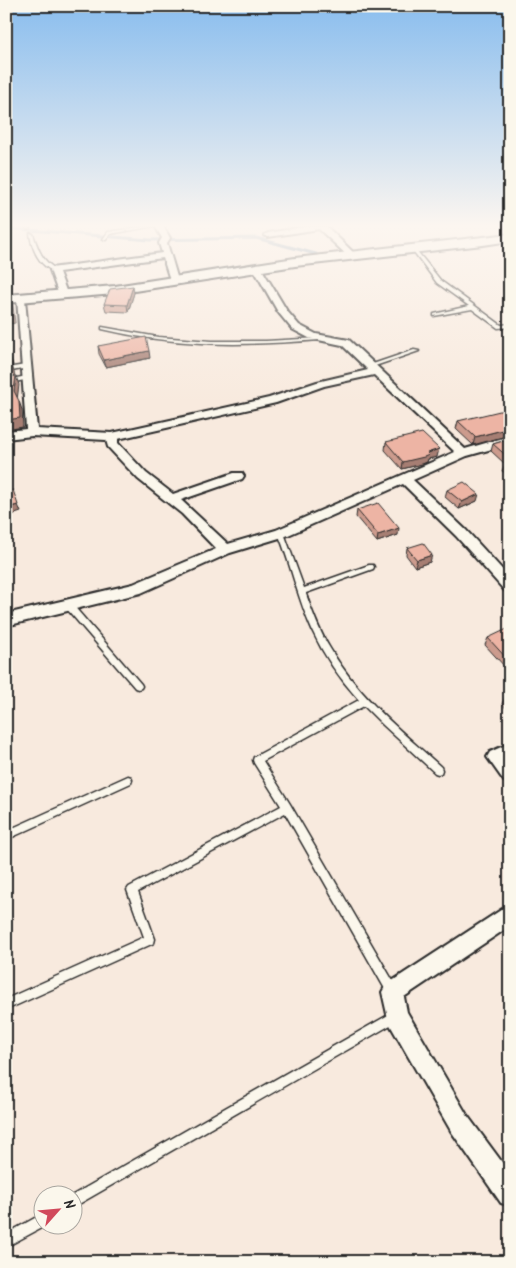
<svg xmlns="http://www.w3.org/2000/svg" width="516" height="1268" font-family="Kalam,sans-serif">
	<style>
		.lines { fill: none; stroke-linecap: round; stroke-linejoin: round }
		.stream { stroke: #6e8ba5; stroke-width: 3 }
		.service-casing { stroke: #2b2b2b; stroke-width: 3 }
		.minor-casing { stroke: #2b2b2b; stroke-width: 4 }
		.secondary-casing { stroke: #2b2b2b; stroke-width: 4 }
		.service { fill: #fbf7ec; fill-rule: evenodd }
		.minor { fill: #fbf7ec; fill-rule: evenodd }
		.secondary { fill: #fbf7ec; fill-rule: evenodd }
		.wall { fill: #cc9b8d; stroke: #2b2b2b }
		.shaded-wall { fill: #a67e73; stroke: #2b2b2b }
		.building { fill: #edb4a4; stroke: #2b2b2b }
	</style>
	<rect width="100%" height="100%" fill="#f8eade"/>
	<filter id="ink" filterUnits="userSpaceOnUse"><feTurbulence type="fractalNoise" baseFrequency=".02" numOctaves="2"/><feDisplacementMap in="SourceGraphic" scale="10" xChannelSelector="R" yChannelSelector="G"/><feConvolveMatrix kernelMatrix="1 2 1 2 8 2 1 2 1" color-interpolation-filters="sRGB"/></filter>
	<g filter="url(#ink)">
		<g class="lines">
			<path class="stream" d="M6 228 150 240 256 238 316 254"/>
			<defs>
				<g id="service">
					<path d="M25 226H29L30 228 27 229Z"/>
					<path d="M147 226H155L110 234 106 240 103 239 108 232Z"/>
					<path d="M30 233 33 234C38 249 42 261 56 269V271C40 269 31 247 30 233Z"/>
					<path d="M414 250H416L441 281 501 325 510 324V327L498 328 472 309 434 316V314L469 306 437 283 414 252Z"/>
					<path d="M102 327 158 337 212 341H266L320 338 322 339 320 340C244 346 176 347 102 329Z"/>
					<path d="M414 350 419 351 372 367 367 366Z"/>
					<path d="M26 365 29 367 28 368 6 372V368Z"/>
					<path d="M27 376 30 378 29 379 6 384V380Z"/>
					<path d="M279 531H283L284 533 304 588 369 565H373L374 567 373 569 306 593V594C313 614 320 633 331 650 359 697 401 731 441 767L442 770 441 773 438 774 435 773 383 725 364 706 263 761 290 804 397 988 398 992 397 996 393 997 389 996 285 813 138 892 155 939 154 943 6 1010V999L144 937 127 890 129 887 281 806 254 763 253 760 254 757 359 700C340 679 324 656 312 630 298 599 291 565 278 533Z"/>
					<path d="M69 603 72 604 141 684 142 686 141 688 138 689 135 688 66 608 65 606 66 604Z"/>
					<path d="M128 776 131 777 132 780 131 783 6 840V831Z"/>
					<path d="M397 1010 401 1011 402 1015 401 1019 72 1208V1196H71Z"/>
					<path d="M42 1214V1226H45L6 1247V1234Z"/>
				</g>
				<g id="minor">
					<path d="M155 226H163L170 238 167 243 178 280 177 282 174 283 170 280 163 258 59 272 68 296 66 298H60L50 270 51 268 162 253 159 243 162 238Z"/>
					<path d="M309 226H326L357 256 350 258 319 229 268 237 264 235 268 233Z"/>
					<path d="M257 265 260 266 287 311 299 325 316 334 349 340 465 449 510 436V444L467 456 413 480 466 530 510 578V592L505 591 456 536 403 484 286 536 230 553 141 593 6 626V614L133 584 216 549 182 514 138 479 108 447 106 440 32 436 6 439V431L26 429 17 297H23L25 299 37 429 112 433 269 398 317 382 368 370 342 345 309 338 292 329 278 312 253 268ZM374 375 455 452 276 530 228 544 181 500 242 479 244 476 242 473H234L173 494 146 473 118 443V439L276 403 324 386Z"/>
					<path d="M510 743 508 759 510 783 504 781 487 757 490 752Z"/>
					<path d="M510 904V926L404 997 407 1012 467 1115 510 1173V1206L501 1203 451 1131 389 1023 382 992 386 985Z"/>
				</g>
				<path id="secondary" d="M510 234V241L483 245 295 266 115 294 6 303V295L115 286 295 258Z"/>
			</defs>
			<use href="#service" class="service-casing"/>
			<use href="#minor" class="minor-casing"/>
			<use href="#secondary" class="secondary-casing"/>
			<use href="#service" class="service"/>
			<use href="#minor" class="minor"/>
			<use href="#secondary" class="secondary"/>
		</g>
		<g class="wall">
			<path d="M134 293 128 312 106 311 104 304Z"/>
			<path d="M98 346 150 358 106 367 99 354Z"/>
			<path d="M510 414 473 445 456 429 458 421Z"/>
			<path d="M510 439V476L502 471 505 464 491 451 493 444Z"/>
			<path d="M386 442 437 457 428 459 427 462 422 464 402 469 385 450Z"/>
			<path d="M447 490 477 501 459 509 445 497Z"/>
			<path d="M357 510 398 535 377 542 356 517Z"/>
			<path d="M407 548 430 562 415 567 406 555Z"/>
			<path d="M510 631V666L506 668 485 645 488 638Z"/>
			<path d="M510 695V713L502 704 505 697Z"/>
		</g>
		<g class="shaded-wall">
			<path d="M133 286 134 293 128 312 127 305Z"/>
			<path d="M10 297 13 306 15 323 10 324V330L6 331V321Z"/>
			<path d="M149 351 150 358 106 367 104 360Z"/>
			<path d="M9 353 13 365H12L15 376 6 378V357Z"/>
			<path d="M16 376 19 385 17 400 14 391Z"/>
			<path d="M19 401 22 410 23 427 6 430V420Z"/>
			<path d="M510 428V435L473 445 475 437Z"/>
			<path d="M439 449 437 457 428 459 427 462 422 464 402 469 403 462Z"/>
			<path d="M479 494 477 501 459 509 462 502Z"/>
			<path d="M18 505 21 512 6 517V508Z"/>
			<path d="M399 528 398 535 377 542 378 535Z"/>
			<path d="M432 555 430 562 415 567 417 560Z"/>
			<path d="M509 661 510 666 506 668Z"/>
		</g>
		<g class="building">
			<path d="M133 286 127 305 104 304 110 289Z"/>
			<path d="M6 297H10L12 315H8V321H6Z"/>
			<path d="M146 337 149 351 104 360 98 346Z"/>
			<path d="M6 353H9L10 356 6 357Z"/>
			<path d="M11 363 12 367 6 369V364Z"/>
			<path d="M16 376 14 391 19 401 20 418 6 420V377Z"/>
			<path d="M504 410 510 414V428L475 437 458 421Z"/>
			<path d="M422 433 439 449 427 453 429 455 424 457 403 462 386 442Z"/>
			<path d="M510 439V459L493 444Z"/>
			<path d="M510 461V467L505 464Z"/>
			<path d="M464 482 479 494 462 502 447 490Z"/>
			<path d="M13 490 18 505 6 508V492Z"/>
			<path d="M378 503 399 528 378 535 357 510Z"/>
			<path d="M423 543 432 555 417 560 407 548Z"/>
			<path d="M507 629 510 631 509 661 488 638Z"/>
			<path d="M510 695V702L505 697Z"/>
		</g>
	</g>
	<linearGradient id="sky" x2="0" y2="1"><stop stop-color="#89bdee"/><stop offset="0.56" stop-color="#fcf6f0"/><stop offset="1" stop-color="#fcf6f0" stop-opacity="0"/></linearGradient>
	<rect width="516" height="403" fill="url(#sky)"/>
	<rect width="516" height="1268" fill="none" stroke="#fbf7ec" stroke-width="25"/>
	<rect x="12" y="12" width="491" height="1243" fill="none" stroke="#2b2b2b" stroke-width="2" filter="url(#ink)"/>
	<g transform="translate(58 1210) rotate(63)"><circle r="24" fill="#fbf7ec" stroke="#a8a59f"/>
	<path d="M0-4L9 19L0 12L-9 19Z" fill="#d1495b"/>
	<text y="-8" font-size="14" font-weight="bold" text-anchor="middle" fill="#2b2b2b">N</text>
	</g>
</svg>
